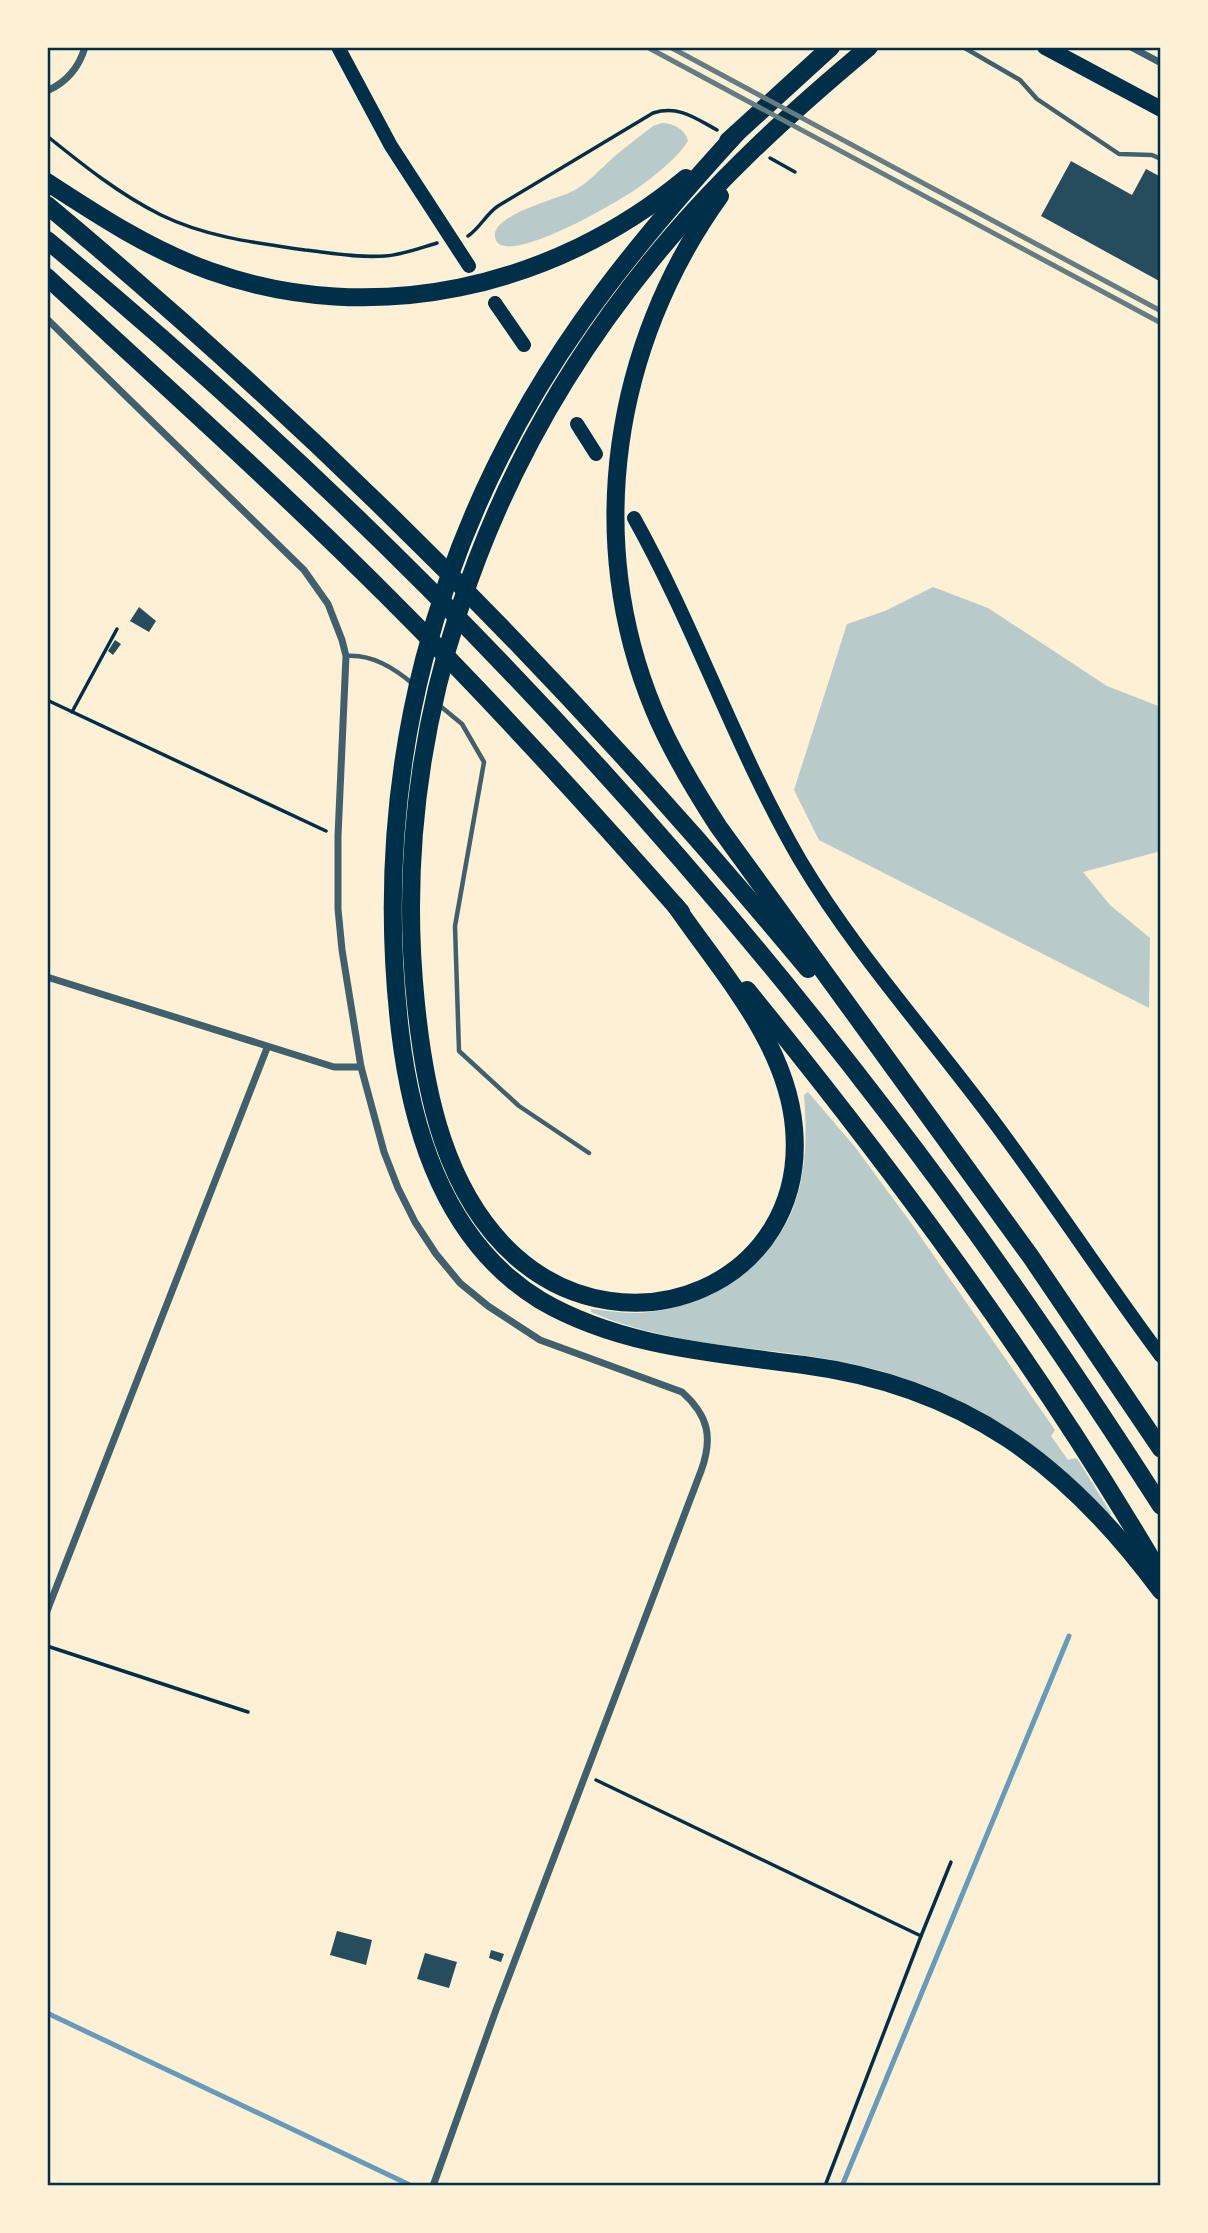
<svg xmlns="http://www.w3.org/2000/svg" width="1208" height="2233" font-family="'Sofia Sans Condensed',sans-serif">
	<style>
		.green { fill: #b9caca }
		.lines { fill: none; stroke-linecap: round; stroke-linejoin: round }
		.stream { stroke: #669bbc; stroke-width: 5 }
		.building { fill: #264d5e }
		.path { stroke: #003049; stroke-width: 3.5 }
		.service { stroke: #3f606c; stroke-width: 4.5 }
		.minor { stroke: #3f606c; stroke-width: 7 }
		.secondary { stroke: #003049; stroke-width: 14 }
		.primary { stroke: #003049; stroke-width: 16 }
		.motorway { stroke: #003049; stroke-width: 18 }
		.rail { stroke: #657d81; stroke-width: 5 }
		.neatline { fill: none; stroke: #003049; stroke-width: 2.5 }
	</style>
	<rect width="100%" height="100%" fill="#fdf0d5"/>
	<g class="green">
		<path d="M662 123C673 123 686 130 688 141 679 156 660 171 646 182 631 195 500 273 495 237 491 216 553 200 569 193 587 185 600 169 615 156 627 146 640 136 653 126Z"/>
		<path d="M933 587 988 608 1107 686 1161 707V851L1083 872 1110 905 1150 938 1149 1008 819 840 794 790 847 624 885 611Z"/>
		<path d="M808 1092 855 1147 911 1223 1055 1430 1051 1436 1068 1460 1076 1458 1078 1460 1112 1515 1108 1514C1024 1423 932 1374 809 1356 736 1346 660 1342 591 1312V1309C611 1311 631 1315 650 1312 709 1305 768 1267 792 1211 807 1175 807 1133 804 1095Z"/>
	</g>
	<g class="lines">
		<g class="stream">
			<path d="M47 2013 410 2185"/>
			<path d="M842 2186 1069 1636"/>
		</g>
	</g>
	<g class="building">
		<path d="M1071 161 1132 195 1146 169 1161 177V282L1041 216Z"/>
		<path d="M139 607 156 621 149 632 130 621Z"/>
		<path d="M115 640 121 644 113 655 108 651Z"/>
		<path d="M337 1931 372 1940 366 1965 330 1955Z"/>
		<path d="M491 1950 504 1954 501 1962 489 1958Z"/>
		<path d="M425 1953 457 1962 449 1988 417 1979Z"/>
	</g>
	<g class="lines">
		<g class="path">
			<path d="M47 136C83 165 119 194 161 215 206 237 256 243 305 250 331 253 359 258 385 256 402 255 420 248 437 243"/>
			<path d="M770 158 795 172"/>
			<path d="M468 236C480 228 486 214 498 206L653 113C679 105 695 118 717 130"/>
			<path d="M47 700 326 831"/>
			<path d="M72 712 117 629"/>
			<path d="M47 1646 248 1712"/>
			<path d="M596 1780 921 1936 825 2186"/>
			<path d="M921 1936 951 1862"/>
		</g>
		<g class="service">
			<path d="M963 47 1020 80 1037 99 1119 154 1152 155 1161 159"/>
			<path d="M346 656C372 654 394 668 413 684"/>
			<path d="M439 705 462 724 484 762 455 926 459 1051 519 1106 589 1153"/>
		</g>
		<g class="minor">
			<path d="M1131 47 1161 63"/>
			<path d="M47 91C67 82 79 68 85 47"/>
			<path d="M47 319 304 570 328 604 342 640 346 656 338 836V909L342 950 361 1067 384 1152 398 1188 415 1222 436 1254 460 1283 488 1306 540 1340 682 1392C709 1416 713 1438 701 1471L496 2010 433 2186"/>
			<path d="M47 977 334 1067H361"/>
			<path d="M47 1611 267 1048"/>
		</g>
		<g class="secondary">
			<path d="M338 47 391 146 469 266"/>
			<path d="M495 303 524 345"/>
			<path d="M577 424 596 454"/>
			<path d="M634 518C696 629 736 750 800 860 851 946 919 1023 979 1102 1043 1185 1099 1273 1161 1356"/>
		</g>
		<path class="primary" d="M1045 47 1161 109"/>
		<g class="motorway">
			<path d="M737 133C682 193 629 254 582 321 434 531 370 775 400 1031 412 1133 447 1243 540 1300 620 1347 715 1353 804 1365 964 1386 1067 1464 1161 1591"/>
			<path d="M728 141 831 47"/>
			<path d="M47 182C99 216 151 250 210 271 373 329 554 288 686 178"/>
			<path d="M720 196C613 345 583 540 654 710 671 751 694 789 718 826L1031 1257 1161 1449"/>
			<path d="M47 205C324 436 578 692 808 969"/>
			<path d="M47 240C359 499 643 793 889 1115 986 1241 1075 1372 1161 1506"/>
			<path d="M47 277C162 383 279 488 390 599 491 700 587 805 681 912"/>
			<path d="M675 905C721 972 787 1043 794 1128 808 1285 628 1357 515 1256 445 1193 425 1093 416 1004 388 735 481 470 650 262 714 182 791 112 869 47"/>
			<path d="M747 990C898 1175 1040 1368 1161 1575"/>
		</g>
		<g class="rail">
			<path d="M647 47 1161 323"/>
			<path d="M670 47 1161 311"/>
		</g>
	</g>
	<rect width="1208" height="2233" fill="none" stroke="#fdf0d5" stroke-width="98"/>
	<rect x="49" y="49" width="1110" height="2135" class="neatline"/>
</svg>
